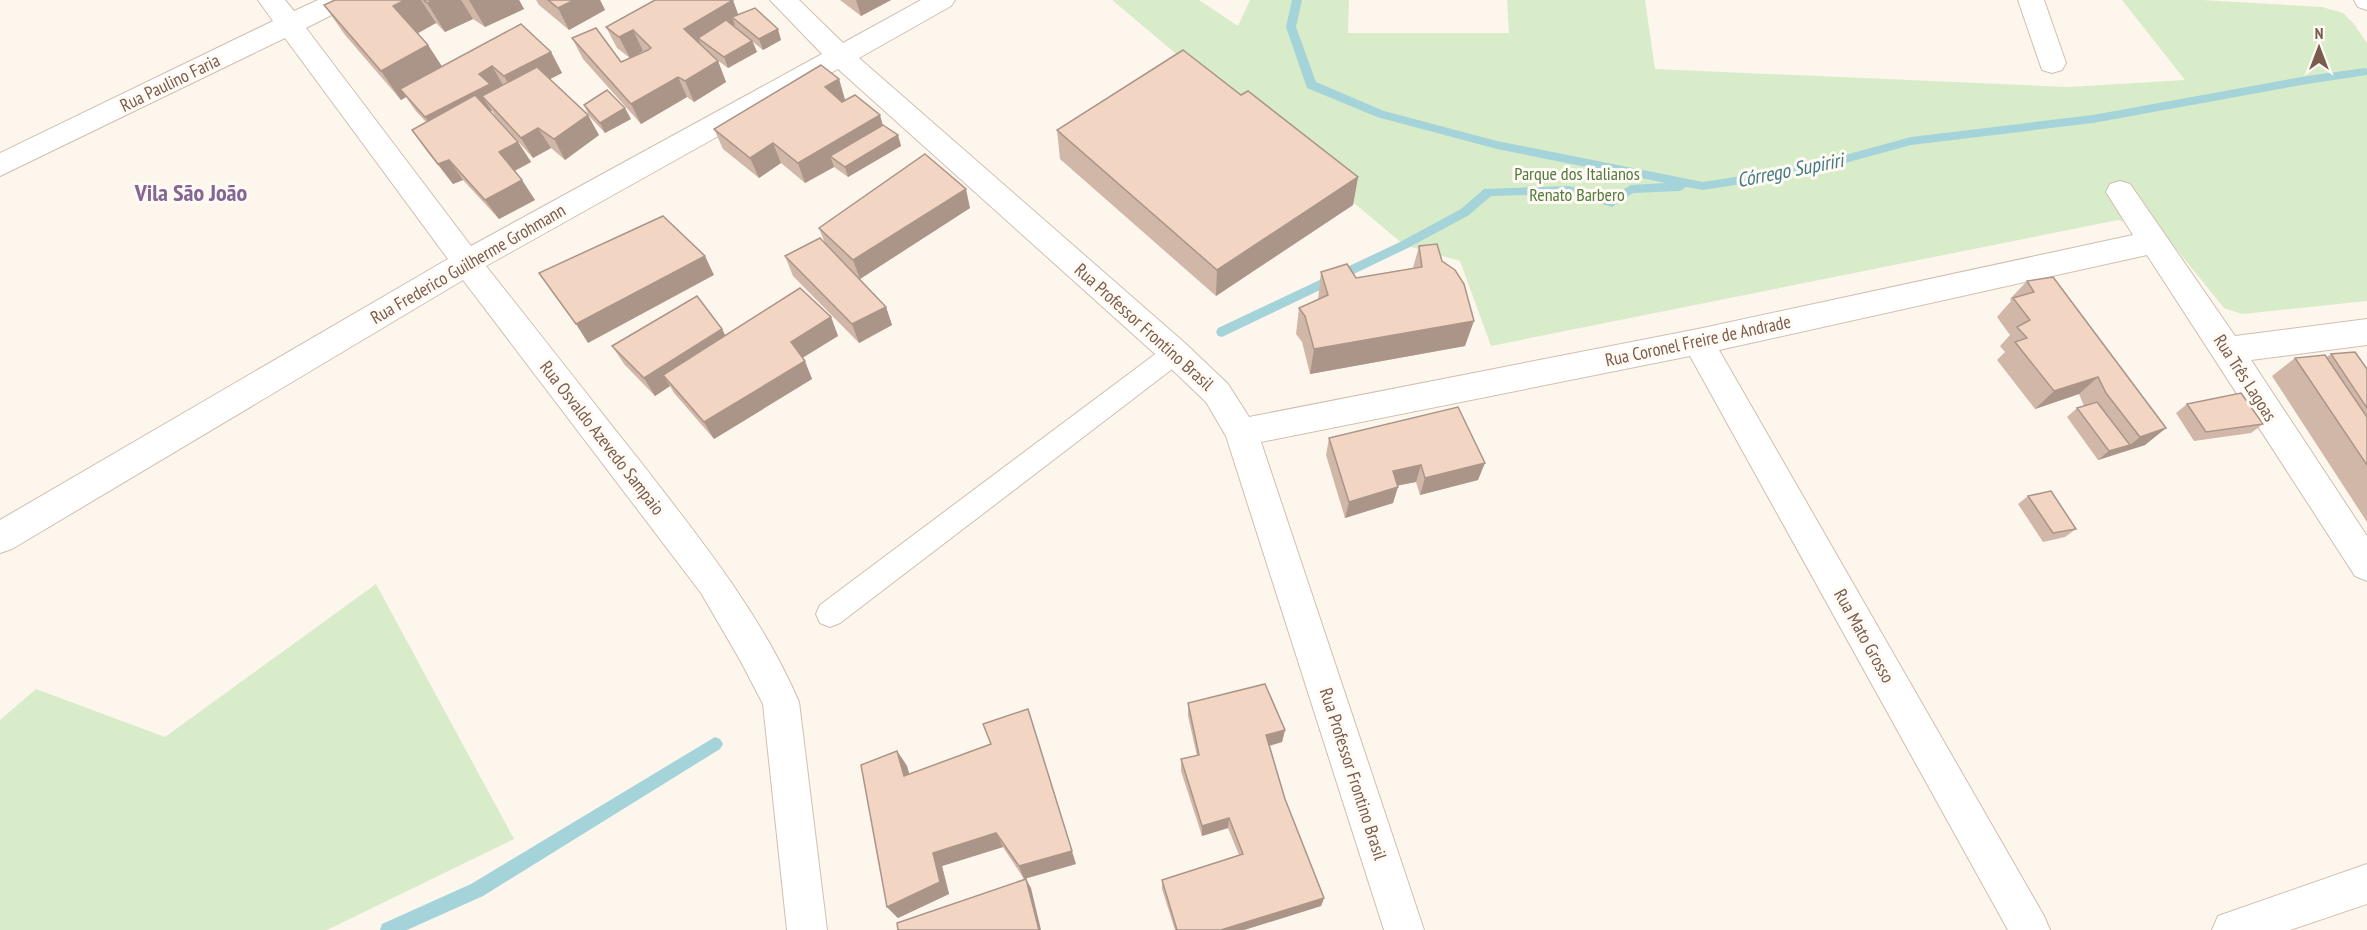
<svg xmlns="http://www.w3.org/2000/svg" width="2367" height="930" font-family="'PT Sans Narrow',sans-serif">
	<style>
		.green { fill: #d8ecc9 }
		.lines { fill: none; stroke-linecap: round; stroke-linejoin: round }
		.stream { fill: #a5d3da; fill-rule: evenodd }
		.lane-casing { stroke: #d1beb0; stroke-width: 2 }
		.street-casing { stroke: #d1beb0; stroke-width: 2 }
		.secondary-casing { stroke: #d6c0b0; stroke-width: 2 }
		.lane { fill: #fff; fill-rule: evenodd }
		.street { fill: #fff; fill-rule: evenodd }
		.secondary { fill: #fff; fill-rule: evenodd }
		.wall { fill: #d1b7a8 }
		.shaded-wall { fill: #aa9588 }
		.building { fill: #f3d5c3; stroke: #aa9588; stroke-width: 1.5 }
		.labels { text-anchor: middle; stroke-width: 6; stroke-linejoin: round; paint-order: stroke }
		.street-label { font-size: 18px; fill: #7a5c4d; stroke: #fffaf3 }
		.park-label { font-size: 18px; fill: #537a41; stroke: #fffaf3 }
		.water-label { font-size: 20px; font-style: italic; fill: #437c86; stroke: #fffaf3 }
		.district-label { font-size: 24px; font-weight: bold; fill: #846695; stroke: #fffaf3 }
	</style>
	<rect width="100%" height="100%" fill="#fdf6ec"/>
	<g class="green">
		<path d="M1112 0H1199L1238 26 1250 0H1349L1348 33H1509L1507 0H1645L1655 69 2068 87 2185 80 2122 0H2202L2322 7 2343 13 2354 24 2367 43V301L2242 314 2224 308 2165 235 2118 220 1491 346 1460 261 1404 245Z"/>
		<path d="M376 584 514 839 327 930H0V720L36 689 165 737Z"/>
	</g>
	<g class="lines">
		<g class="stream">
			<path d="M1292 0H1302L1296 27 1316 82 1384 111 1497 141 1703 182 1805 166 1911 137 2093 115 2307 76 2365 68 2367 69V75L2307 84 2093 123 1911 145 1805 174 1703 190 1686 187 1680 191 1633 193 1612 207 1569 194 1491 196 1469 215 1408 248 1222 337 1218 336 1216 332 1218 328 1400 242 1461 209 1484 189 1569 186 1610 197 1631 185 1666 183 1497 149 1377 117 1307 88 1286 27Z"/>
			<path d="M715 737 720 739 723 744 720 749 483 896 407 930H380L382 924 471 884Z"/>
		</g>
		<defs>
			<path id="lane" d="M1175 342 1184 346 1188 353 1184 360 840 623 830 627 820 623 816 614 820 605 1166 346Z"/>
			<g id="street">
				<path d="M258 0H285L294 11 318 0H353L349 6 306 28 471 246 822 54 770 0H799L843 43 921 0H955L951 6 859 58 1186 344 1228 384 1249 417 1698 329 2133 235 2106 192 2110 184 2120 181 2130 184 2235 336 2367 319V345L2251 360 2367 536V581L2355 576 2147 255 1719 350 2044 916 2050 930H2008L1690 356 1261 442 1424 930H1384L1226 436 1206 402 1164 362 838 69 486 266C540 334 593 402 647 470 704 544 762 616 799 702L827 930H787L763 704 740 660 701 593 463 280 12 549 0 553V520L448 259 285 38 0 176V153L273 21Z"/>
				<path d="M2018 0H2044L2066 63 2062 70 2052 73 2042 70Z"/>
				<path d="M2354 0H2367V10L2358 7Z"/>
			</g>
			<path id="secondary" d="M2367 864V904L2290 930H2212L2218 916Z"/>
		</defs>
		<use href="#lane" class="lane-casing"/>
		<use href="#street" class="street-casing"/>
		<use href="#secondary" class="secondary-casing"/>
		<use href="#lane" class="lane"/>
		<use href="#street" class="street"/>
		<use href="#secondary" class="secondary"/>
	</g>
	<g class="wall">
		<path d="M335 0H519L524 9 485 27 473 19 445 32 436 23 417 33 428 45 442 67 551 52 562 73 550 79 599 135 565 160 551 148 533 158 495 116 492 111H490L518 142 531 162 515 171 535 200 499 219 463 180 453 184 426 150 412 130 426 122 415 110 406 97 401 100 345 35 324 5Z"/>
		<path d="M536 0H600L605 10 569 30 539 5Z"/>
		<path d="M840 0H891L861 16Z"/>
		<path d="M739 15 781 40 763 50 753 42 757 52 728 68 713 57 718 61 726 82 694 102 687 97 641 124 583 59 572 38 621 62 644 52 643 51 630 58 617 48 606 27Z"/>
		<path d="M839 79 845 100 898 135 901 146 848 177 834 167 805 183 781 163 759 178 723 149 714 129Z"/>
		<path d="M1241 95 1358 177 1353 205 1216 296 1060 159 1057 130Z"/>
		<path d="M584 105 631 119 605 133 589 116Z"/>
		<path d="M970 208 860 279 886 307 892 325 859 343 793 276 785 256 825 243 819 228Z"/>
		<path d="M1419 246 1465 346 1310 374 1302 342 1296 334 1299 308 1318 300 1321 272 1356 278 1413 268Z"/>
		<path d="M2027 281 2166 428 2145 445 2098 460 2067 417 2077 408 2084 406 2079 394 2035 409 1997 360 2005 352 2000 346 2010 335 1997 317 2011 301 2010 299Z"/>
		<path d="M831 317 838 336 802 358 812 379 714 439 674 393 670 386 655 396 624 364 612 346 722 329 725 335Z"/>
		<path d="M2331 354 2367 369V522L2272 376 2295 358 2327 357Z"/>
		<path d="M2187 404 2263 424 2251 433 2194 441 2176 413Z"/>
		<path d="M1329 438 1478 480 1420 495 1416 482 1397 486 1393 503 1345 518 1326 455Z"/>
		<path d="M2028 496 2076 529 2065 537 2043 542 2018 504Z"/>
		<path d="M1188 703 1285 730 1282 742 1270 746 1285 799 1324 898 1321 906 1244 930H1175L1162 889V880L1239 855 1228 828 1202 836 1181 771V759L1197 756 1188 716Z"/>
		<path d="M897 751 907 766 909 774 1076 864 1024 879 1003 847 942 866 949 894 898 918 887 907Z"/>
	</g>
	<g class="shaded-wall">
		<path d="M405 0H421L436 23 413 36 393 6Z"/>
		<path d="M433 0H461L473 19 445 32 427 3Z"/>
		<path d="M469 0H519L524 9 485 27Z"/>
		<path d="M574 0H600L605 10 569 30 558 8Z"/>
		<path d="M733 0 741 22 732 17 735 25 705 43 698 38 701 45 684 29Z"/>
		<path d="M856 0H891L861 16Z"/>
		<path d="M778 29 781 40 763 50 759 39Z"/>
		<path d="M633 30 643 51 630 58 619 37Z"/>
		<path d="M752 41 757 52 728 68 724 57Z"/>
		<path d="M428 45 447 74 400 89 406 97 401 100 381 71Z"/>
		<path d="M551 52 562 73 516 96 504 76Z"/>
		<path d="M718 61 726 82 694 102 685 81Z"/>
		<path d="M492 66 504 87 482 96 492 111 439 138 425 117 479 74Z"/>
		<path d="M678 77 687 97 641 124 631 104Z"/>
		<path d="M839 79 845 100 832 108 825 87Z"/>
		<path d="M625 108 631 119 605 133 600 123Z"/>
		<path d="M588 115 599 135 565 160 554 139Z"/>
		<path d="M880 115 886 136 830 156 834 167 805 183 798 163Z"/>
		<path d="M538 128 551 148 533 158 521 138Z"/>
		<path d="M898 135 901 146 848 177 845 167Z"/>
		<path d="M518 142 531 162 512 172 499 152Z"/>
		<path d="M773 143 781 163 759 178 750 158Z"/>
		<path d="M449 160 463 180 453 184 438 164Z"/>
		<path d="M1358 177 1353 205 1216 296 1217 270Z"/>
		<path d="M522 180 535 200 499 219 485 200Z"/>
		<path d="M966 189 970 208 860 279 853 260Z"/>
		<path d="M705 256 714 275 588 343 576 324Z"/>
		<path d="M886 307 892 325 859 343 852 324Z"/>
		<path d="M831 317 838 336 799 360 791 342Z"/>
		<path d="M1474 321 1465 346 1310 374 1314 349Z"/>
		<path d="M722 329 731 347 663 375 670 386 655 396 644 378Z"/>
		<path d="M805 361 812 379 714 439 704 422Z"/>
		<path d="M2098 377 2079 394 2035 409 2054 391Z"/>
		<path d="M2166 428 2145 445 2098 460 2109 451 2130 445 2140 437Z"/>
		<path d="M1485 463 1478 480 1420 495 1425 478Z"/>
		<path d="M1421 465 1416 482 1388 487 1393 471Z"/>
		<path d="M1398 487 1393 503 1345 518 1349 502Z"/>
		<path d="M1028 709 1076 864 1024 879 1019 866Z"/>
		<path d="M1285 730 1282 742 1264 747 1266 735Z"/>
		<path d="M897 751 907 766 914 791 904 776Z"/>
		<path d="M1229 818 1228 828 1202 836V826Z"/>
		<path d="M996 833 1003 847 942 866 949 894 898 918 887 907 933 853Z"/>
		<path d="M1026 879 1031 888 1041 930H1039Z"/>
		<path d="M1324 898 1321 906 1244 930H1221Z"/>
	</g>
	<g class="building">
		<path d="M335 0H405L393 6 428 45 381 71 324 5Z"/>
		<path d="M424 0H433L427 3Z"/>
		<path d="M548 0H574L558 8Z"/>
		<path d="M655 0H733L684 29 718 61 685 81 678 77 631 104 572 38 596 28 621 62 648 50 651 48 633 30 619 37 606 27Z"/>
		<path d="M755 8 778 29 759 39 732 17Z"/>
		<path d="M726 20 752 41 724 57 698 38Z"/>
		<path d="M521 24 551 52 504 76 492 66 479 74 490 84 425 117 400 89Z"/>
		<path d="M1183 50 1241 95 1248 91 1358 177 1217 270 1057 130Z"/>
		<path d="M821 65 839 79 825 87 842 102 855 95 880 115 798 163 773 143 750 158 714 129Z"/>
		<path d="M537 67 588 115 554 139 538 128 521 138 482 96Z"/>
		<path d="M607 90 625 108 600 123 584 105Z"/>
		<path d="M475 95 518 142 499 152 522 180 485 200 449 160 438 164 412 130Z"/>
		<path d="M883 125 898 135 845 167 830 156Z"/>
		<path d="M925 154 966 189 853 260 819 228Z"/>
		<path d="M663 216 705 256 576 324 539 273Z"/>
		<path d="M820 238 886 307 852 324 785 256Z"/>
		<path d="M1437 244 1442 261 1455 270 1464 284 1474 321 1314 349 1305 316 1299 308 1328 295 1321 272 1347 264 1356 278 1422 267 1419 246Z"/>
		<path d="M2053 277 2166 428 2140 437 2106 393 2098 377 2054 391 2015 342 2027 338 2017 327 2030 320 2013 298 2034 292 2027 281Z"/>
		<path d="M800 288 831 317 791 342 805 361 704 422 663 375Z"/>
		<path d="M697 296 722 329 644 378 612 346Z"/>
		<path d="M2355 352 2367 369V408L2331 354Z"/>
		<path d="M2325 355 2367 417V465L2295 358Z"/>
		<path d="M2241 393 2263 424 2206 432 2187 404Z"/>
		<path d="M2097 402 2130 445 2109 451 2077 408Z"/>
		<path d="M1458 407 1485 463 1425 478 1421 465 1393 471 1398 487 1349 502 1329 438Z"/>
		<path d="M2051 491 2076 529 2053 533 2028 496Z"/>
		<path d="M1265 684 1285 730 1266 735 1285 799 1324 898 1221 930H1177L1162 880 1243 854 1229 818 1202 826 1181 759 1199 755 1188 703Z"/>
		<path d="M1028 709 1072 851 1019 866 996 833 933 853 940 882 887 907 861 765 897 751 904 776 991 744 983 724Z"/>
		<path d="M1026 879 1039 930H898L897 923Z"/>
	</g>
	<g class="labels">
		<g class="street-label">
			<text transform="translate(170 83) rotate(-26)" y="6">Rua Paulino Faria</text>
			<text transform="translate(468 264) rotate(-30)" y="6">Rua Frederico Guilherme Grohmann</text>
			<text transform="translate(1144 327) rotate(42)" y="6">Rua Professor Frontino Brasil</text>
			<text transform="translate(1698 341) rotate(-12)" y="6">Rua Coronel Freire de Andrade</text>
			<text transform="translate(2245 378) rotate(57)" y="6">Rua Três Lagoas</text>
			<text transform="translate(602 438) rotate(52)" y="6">Rua Osvaldo Azevedo Sampaio</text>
			<text transform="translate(1864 636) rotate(61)" y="6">Rua Mato Grosso</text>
			<text transform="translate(1353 774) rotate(72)" y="6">Rua Professor Frontino Brasil</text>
		</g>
		<g class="park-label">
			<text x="1577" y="180">Parque dos Italianos<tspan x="1577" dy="21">Renato Barbero</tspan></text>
		</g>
		<g class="water-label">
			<text transform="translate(1790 170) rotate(-11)" y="7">Córrego Supiriri</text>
		</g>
		<g class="district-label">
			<text x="191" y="201">Vila São João</text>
		</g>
	</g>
	<g transform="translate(2319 48)" stroke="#fffaf3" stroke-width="4.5" paint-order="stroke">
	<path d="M0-4.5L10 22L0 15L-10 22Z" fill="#7a5c4d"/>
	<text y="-9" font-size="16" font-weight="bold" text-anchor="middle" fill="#7a5c4d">N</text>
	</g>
</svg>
